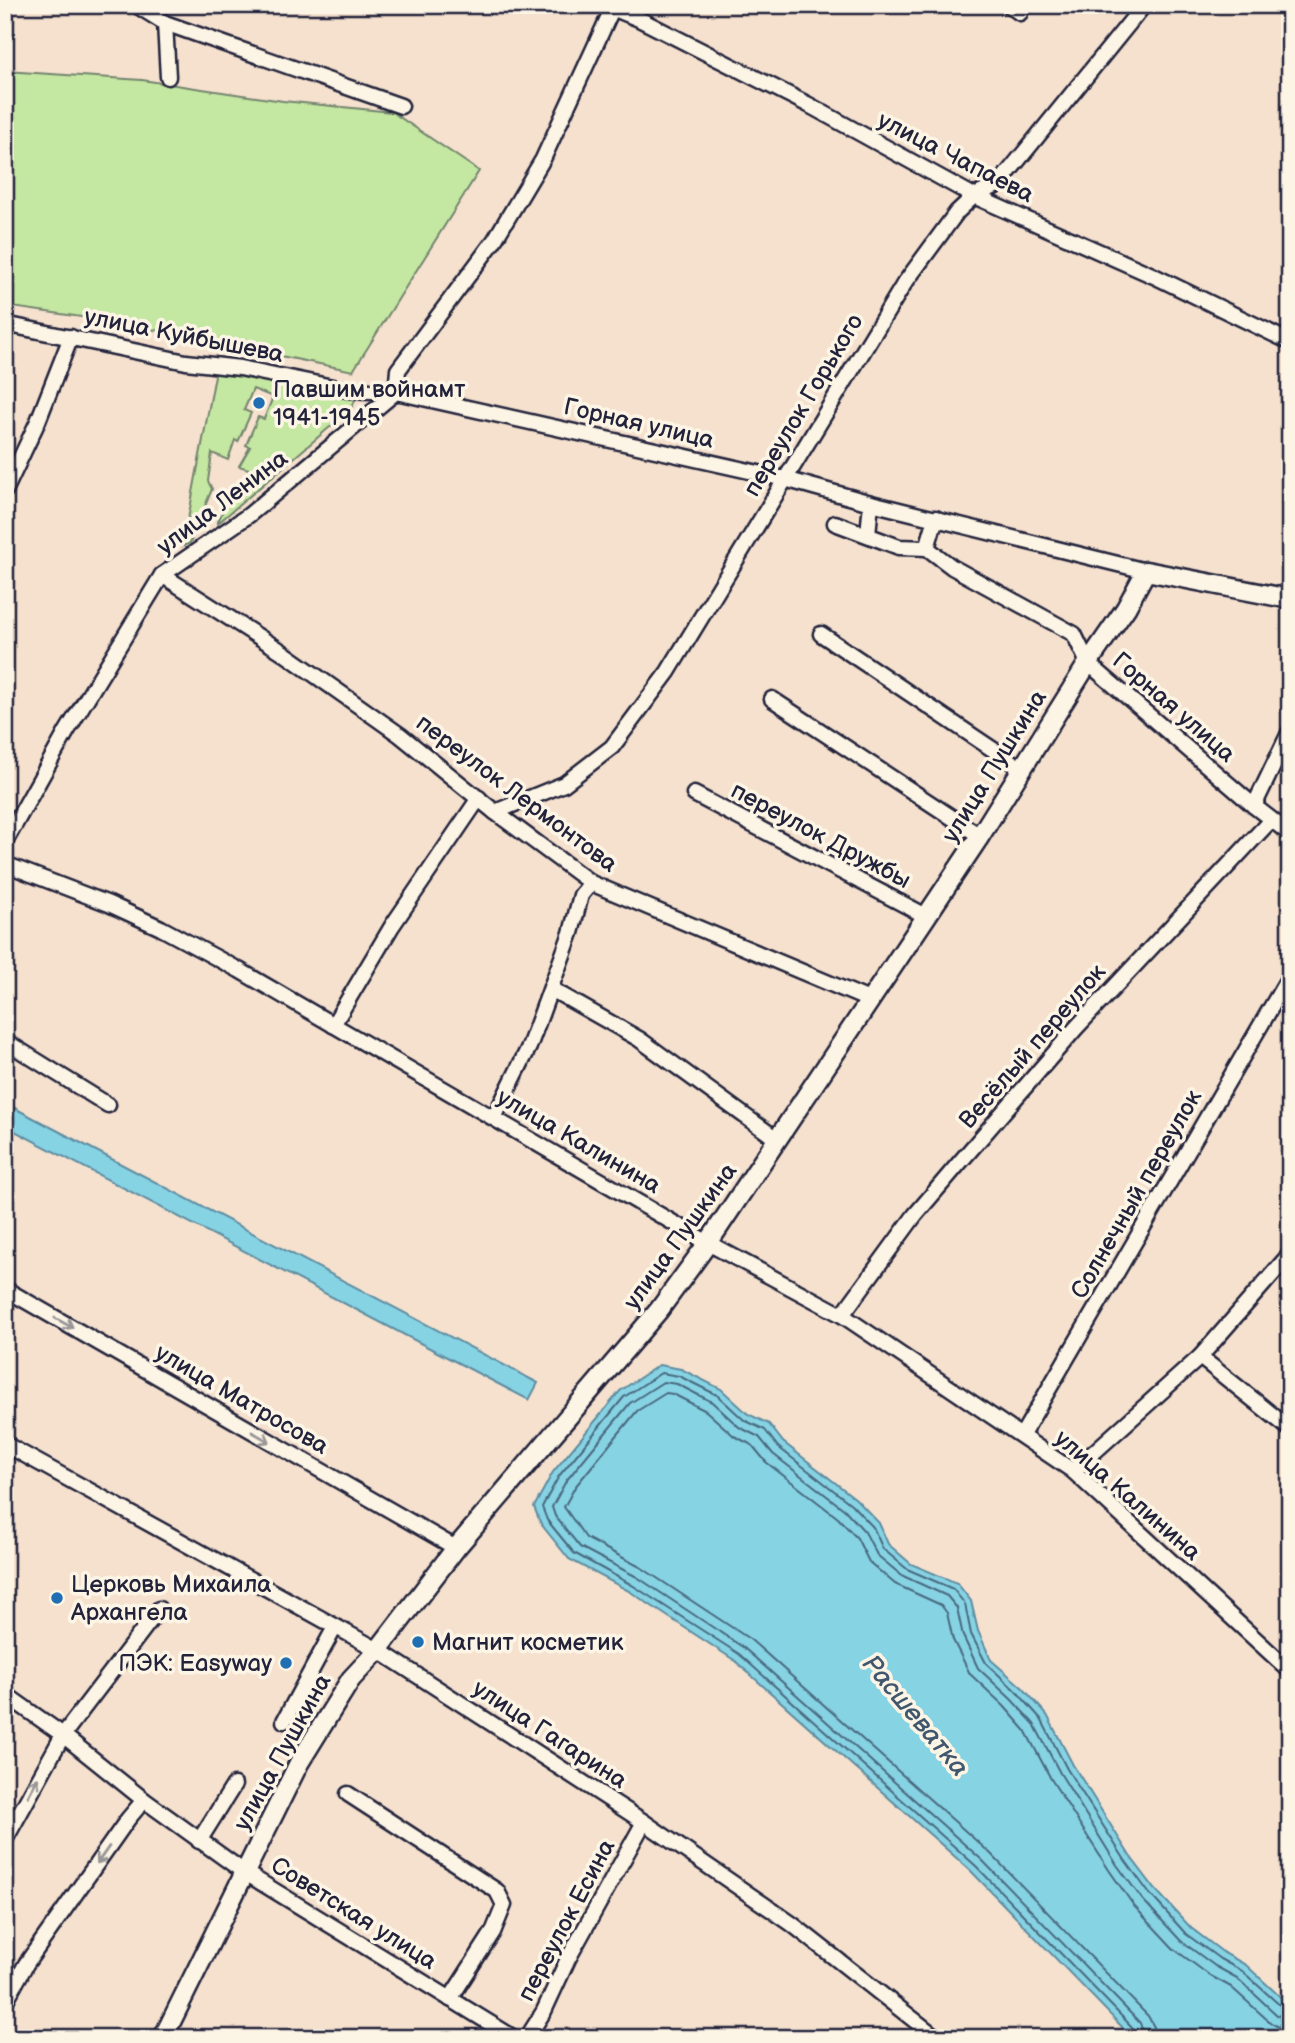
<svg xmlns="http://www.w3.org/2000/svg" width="1295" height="2043" font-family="'Balsamiq Sans',sans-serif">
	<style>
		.green { fill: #c4e7a1; stroke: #73846e; stroke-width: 2 }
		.water { fill: #86d3e4; stroke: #5e8ca0; stroke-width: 2 }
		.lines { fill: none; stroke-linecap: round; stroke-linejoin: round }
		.shore { stroke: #4a697f; stroke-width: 2 }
		.minor-casing { stroke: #22223b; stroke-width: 19 }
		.major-casing { stroke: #22223b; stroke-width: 23 }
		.minor { stroke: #fcf5e5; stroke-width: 14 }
		.major { stroke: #fcf5e5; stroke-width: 18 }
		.oneway { stroke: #9a9698 }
		.poi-dot { fill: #1f6fb2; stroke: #fcf5e5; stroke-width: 2.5 }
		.labels { text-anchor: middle; stroke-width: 7; stroke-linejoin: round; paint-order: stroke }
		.street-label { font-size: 24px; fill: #22223b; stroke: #fcf5e5 }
		.poi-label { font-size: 24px; fill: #22223b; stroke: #fcf5e5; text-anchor: start }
		.water-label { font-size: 26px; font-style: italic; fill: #40576e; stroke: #fcf5e5 }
	</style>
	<rect width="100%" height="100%" fill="#f5e1ce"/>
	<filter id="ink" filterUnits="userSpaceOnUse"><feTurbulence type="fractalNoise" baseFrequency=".0143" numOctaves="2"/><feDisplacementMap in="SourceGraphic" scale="14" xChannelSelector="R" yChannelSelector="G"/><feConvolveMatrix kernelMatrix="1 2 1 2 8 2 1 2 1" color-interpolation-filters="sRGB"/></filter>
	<g filter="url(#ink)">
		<g class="green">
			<path d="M5 71 142 80 283 101 392 112 479 171 353 371 116 322 5 306Z"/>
			<path d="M216 370 356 397 352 408 217 524 229 497 238 495 255 471 239 466 250 447 246 445 258 417 264 419 273 397 253 389 244 410 251 413 238 442 235 440 228 460 212 453 208 481 212 489 190 543 183 546Z"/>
		</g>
		<g class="water">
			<path d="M5 1103 538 1383 529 1400 5 1126Z"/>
			<path d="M659 1365 681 1369 721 1389 748 1414 769 1424 783 1442 856 1499 879 1523 888 1544 911 1564 957 1583 971 1601 978 1631 991 1660 1023 1688 1047 1715 1073 1765 1130 1856 1155 1889 1191 1928 1224 1953 1246 1965 1289 2005 1290 2038H1130L1128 2033 971 1871 734 1660 629 1591 569 1559 541 1524 534 1507 553 1472 620 1391Z"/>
		</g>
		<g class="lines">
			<g class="shore">
				<path d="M1136 2038 1133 2028 976 1866 739 1654 632 1585 574 1553 547 1520 542 1507 559 1476 624 1397 661 1373 679 1376 717 1395 744 1420 765 1430 778 1447 851 1504 873 1527 883 1549 907 1569 953 1589 965 1604 971 1634 986 1663 1018 1693 1041 1719 1067 1769 1125 1860 1149 1893 1186 1934 1220 1959 1242 1971 1283 2008 1290 2010"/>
				<path d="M1145 2038 1140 2023 982 1860 744 1648 637 1577 580 1547 555 1516 552 1507 566 1481 630 1403 663 1382 677 1384 712 1402 739 1427 759 1437 773 1454 845 1510 865 1532 877 1555 901 1575 947 1596 957 1608 963 1636 978 1668 1011 1699 1034 1724 1060 1773 1117 1865 1142 1899 1181 1941 1215 1966 1237 1978 1277 2015 1290 2019"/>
				<path d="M1155 2038 1154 2027 1148 2016 990 1853 751 1640 642 1568 586 1538 564 1507 575 1487 637 1411 666 1393 673 1394 706 1411 734 1436 752 1445 766 1462 838 1518 857 1538 869 1562 895 1584 941 1605 947 1613 953 1640 970 1674 1004 1706 1025 1730 1051 1779 1109 1870 1134 1906 1174 1949 1209 1975 1231 1987 1271 2023 1281 2028 1290 2029"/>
			</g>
			<defs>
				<g id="minor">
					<path d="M136 5 165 23 401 106"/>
					<path d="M605 5 639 19 807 104 974 196 1154 276 1290 342"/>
					<path d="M1009 5 1020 13"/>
					<path d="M165 23 168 77"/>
					<path d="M5 324 186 362 240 368 347 390 396 392 785 479 871 503 1146 571"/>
					<path d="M5 491 38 421 71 337"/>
					<path d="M835 523 899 547 927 548 952 567 1074 634 1088 663 1254 806 1290 834"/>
					<path d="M868 534 871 503"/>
					<path d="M927 548 936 518"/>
					<path d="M162 575 281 651 400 735 495 812 591 883 869 1000"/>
					<path d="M821 634 1022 769"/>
					<path d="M772 699 980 836"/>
					<path d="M694 794 926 916"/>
					<path d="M1254 806 1290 731"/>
					<path d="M495 812 564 784 612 747 668 672 904 284 957 212 974 196 998 185 1144 5"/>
					<path d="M5 842 67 731 162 575 249 515 396 392 398 370 494 241 543 159 614 5"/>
					<path d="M5 864 109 904 161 928 239 970 708 1243 842 1315 1073 1471 1290 1671"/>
					<path d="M551 989 639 1039 778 1140"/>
					<path d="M333 1025 392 926 479 798"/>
					<path d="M5 1041 108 1105"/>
					<path d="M494 1118 529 1047 571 933 581 895 591 883"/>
					<path d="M5 1289 456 1548"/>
					<path d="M842 1315 915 1215 961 1161 1076 1028 1271 820"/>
					<path d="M1200 1357 1290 1429"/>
					<path d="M1022 1435 1290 975"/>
					<path d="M5 1444 378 1650 644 1822 792 1924 937 2038"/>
					<path d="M1073 1471 1200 1357 1290 1254"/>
					<path d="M5 1694 63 1735 144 1800 244 1872 514 2038"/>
					<path d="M284 1721 335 1627"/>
					<path d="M348 1794 497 1891 504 1905 493 1932 450 1999"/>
					<path d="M5 1840 63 1735 159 1609"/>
					<path d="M199 1841 234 1785"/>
					<path d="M5 2002 26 1964 128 1819 144 1800"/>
					<path d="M527 2038 544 2011 568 1959 644 1822"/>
				</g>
				<path id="major" d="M163 2038 299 1763 351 1679 378 1650 456 1548 659 1310 708 1243 980 836 1088 663 1126 608 1146 571 1290 599"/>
			</defs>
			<use href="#minor" class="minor-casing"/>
			<use href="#major" class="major-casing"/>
			<use href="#minor" class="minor"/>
			<use href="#major" class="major"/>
		</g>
		<defs><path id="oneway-shaft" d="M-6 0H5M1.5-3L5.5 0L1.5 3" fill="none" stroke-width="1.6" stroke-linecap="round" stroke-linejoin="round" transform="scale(1.75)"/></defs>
		<g class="oneway">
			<use href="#oneway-shaft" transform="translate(64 1323) rotate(29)"/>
			<use href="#oneway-shaft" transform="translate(261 1437) rotate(30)"/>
			<use href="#oneway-shaft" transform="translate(33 1787) rotate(-62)"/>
			<use href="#oneway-shaft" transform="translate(103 1855) rotate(125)"/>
		</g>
	</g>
	<g class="poi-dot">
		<circle cx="259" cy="403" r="7"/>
		<circle cx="57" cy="1598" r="7"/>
		<circle cx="418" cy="1642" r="7"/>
		<circle cx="286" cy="1663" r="7"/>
	</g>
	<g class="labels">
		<g class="street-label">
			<text transform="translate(956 157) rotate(27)" y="8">улица Чапаева</text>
			<text transform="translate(184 335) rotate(11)" y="8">улица Куйбышева</text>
			<text transform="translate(803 405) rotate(-59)" y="8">переулок Горького</text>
			<text transform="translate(639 423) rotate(13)" y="8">Горная улица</text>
			<text transform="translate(222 502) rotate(-37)" y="8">улица Ленина</text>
			<text transform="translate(1174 707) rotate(41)" y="8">Горная улица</text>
			<text transform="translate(994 766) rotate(-58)" y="8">улица Пушкина</text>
			<text transform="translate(517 793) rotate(37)" y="8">переулок Лермонтова</text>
			<text transform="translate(821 835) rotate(28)" y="8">переулок Дружбы</text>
			<text transform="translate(1032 1046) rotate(-49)" y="8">Весёлый переулок</text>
			<text transform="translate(579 1141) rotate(30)" y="8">улица Калинина</text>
			<text transform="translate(1136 1194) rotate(-60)" y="8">Солнечный переулок</text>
			<text transform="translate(680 1236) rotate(-54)" y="8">улица Пушкина</text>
			<text transform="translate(242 1399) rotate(30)" y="8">улица Матросова</text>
			<text transform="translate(1128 1495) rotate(41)" y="8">улица Калинина</text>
			<text transform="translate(550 1734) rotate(33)" y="8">улица Гагарина</text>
			<text transform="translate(282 1752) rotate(-61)" y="8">улица Пушкина</text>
			<text transform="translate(354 1913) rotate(32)" y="8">Советская улица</text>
			<text transform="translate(566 1920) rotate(-62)" y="8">переулок Есина</text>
		</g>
		<g class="poi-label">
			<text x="273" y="397">Павшим войнамт<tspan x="273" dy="28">1941-1945</tspan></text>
			<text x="71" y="1592">Церковь Михаила<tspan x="71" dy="28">Архангела</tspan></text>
			<text x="432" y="1650">Магнит косметик</text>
			<text x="272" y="1671" text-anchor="end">ПЭК: Easyway</text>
		</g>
		<g class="water-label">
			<text transform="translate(916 1715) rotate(50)" y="9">Расшеватка</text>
		</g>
	</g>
	<rect width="1295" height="2043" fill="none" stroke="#fcf5e5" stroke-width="28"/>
	<rect x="14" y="14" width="1267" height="2015" fill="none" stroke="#22223b" stroke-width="2.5" filter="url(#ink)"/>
</svg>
